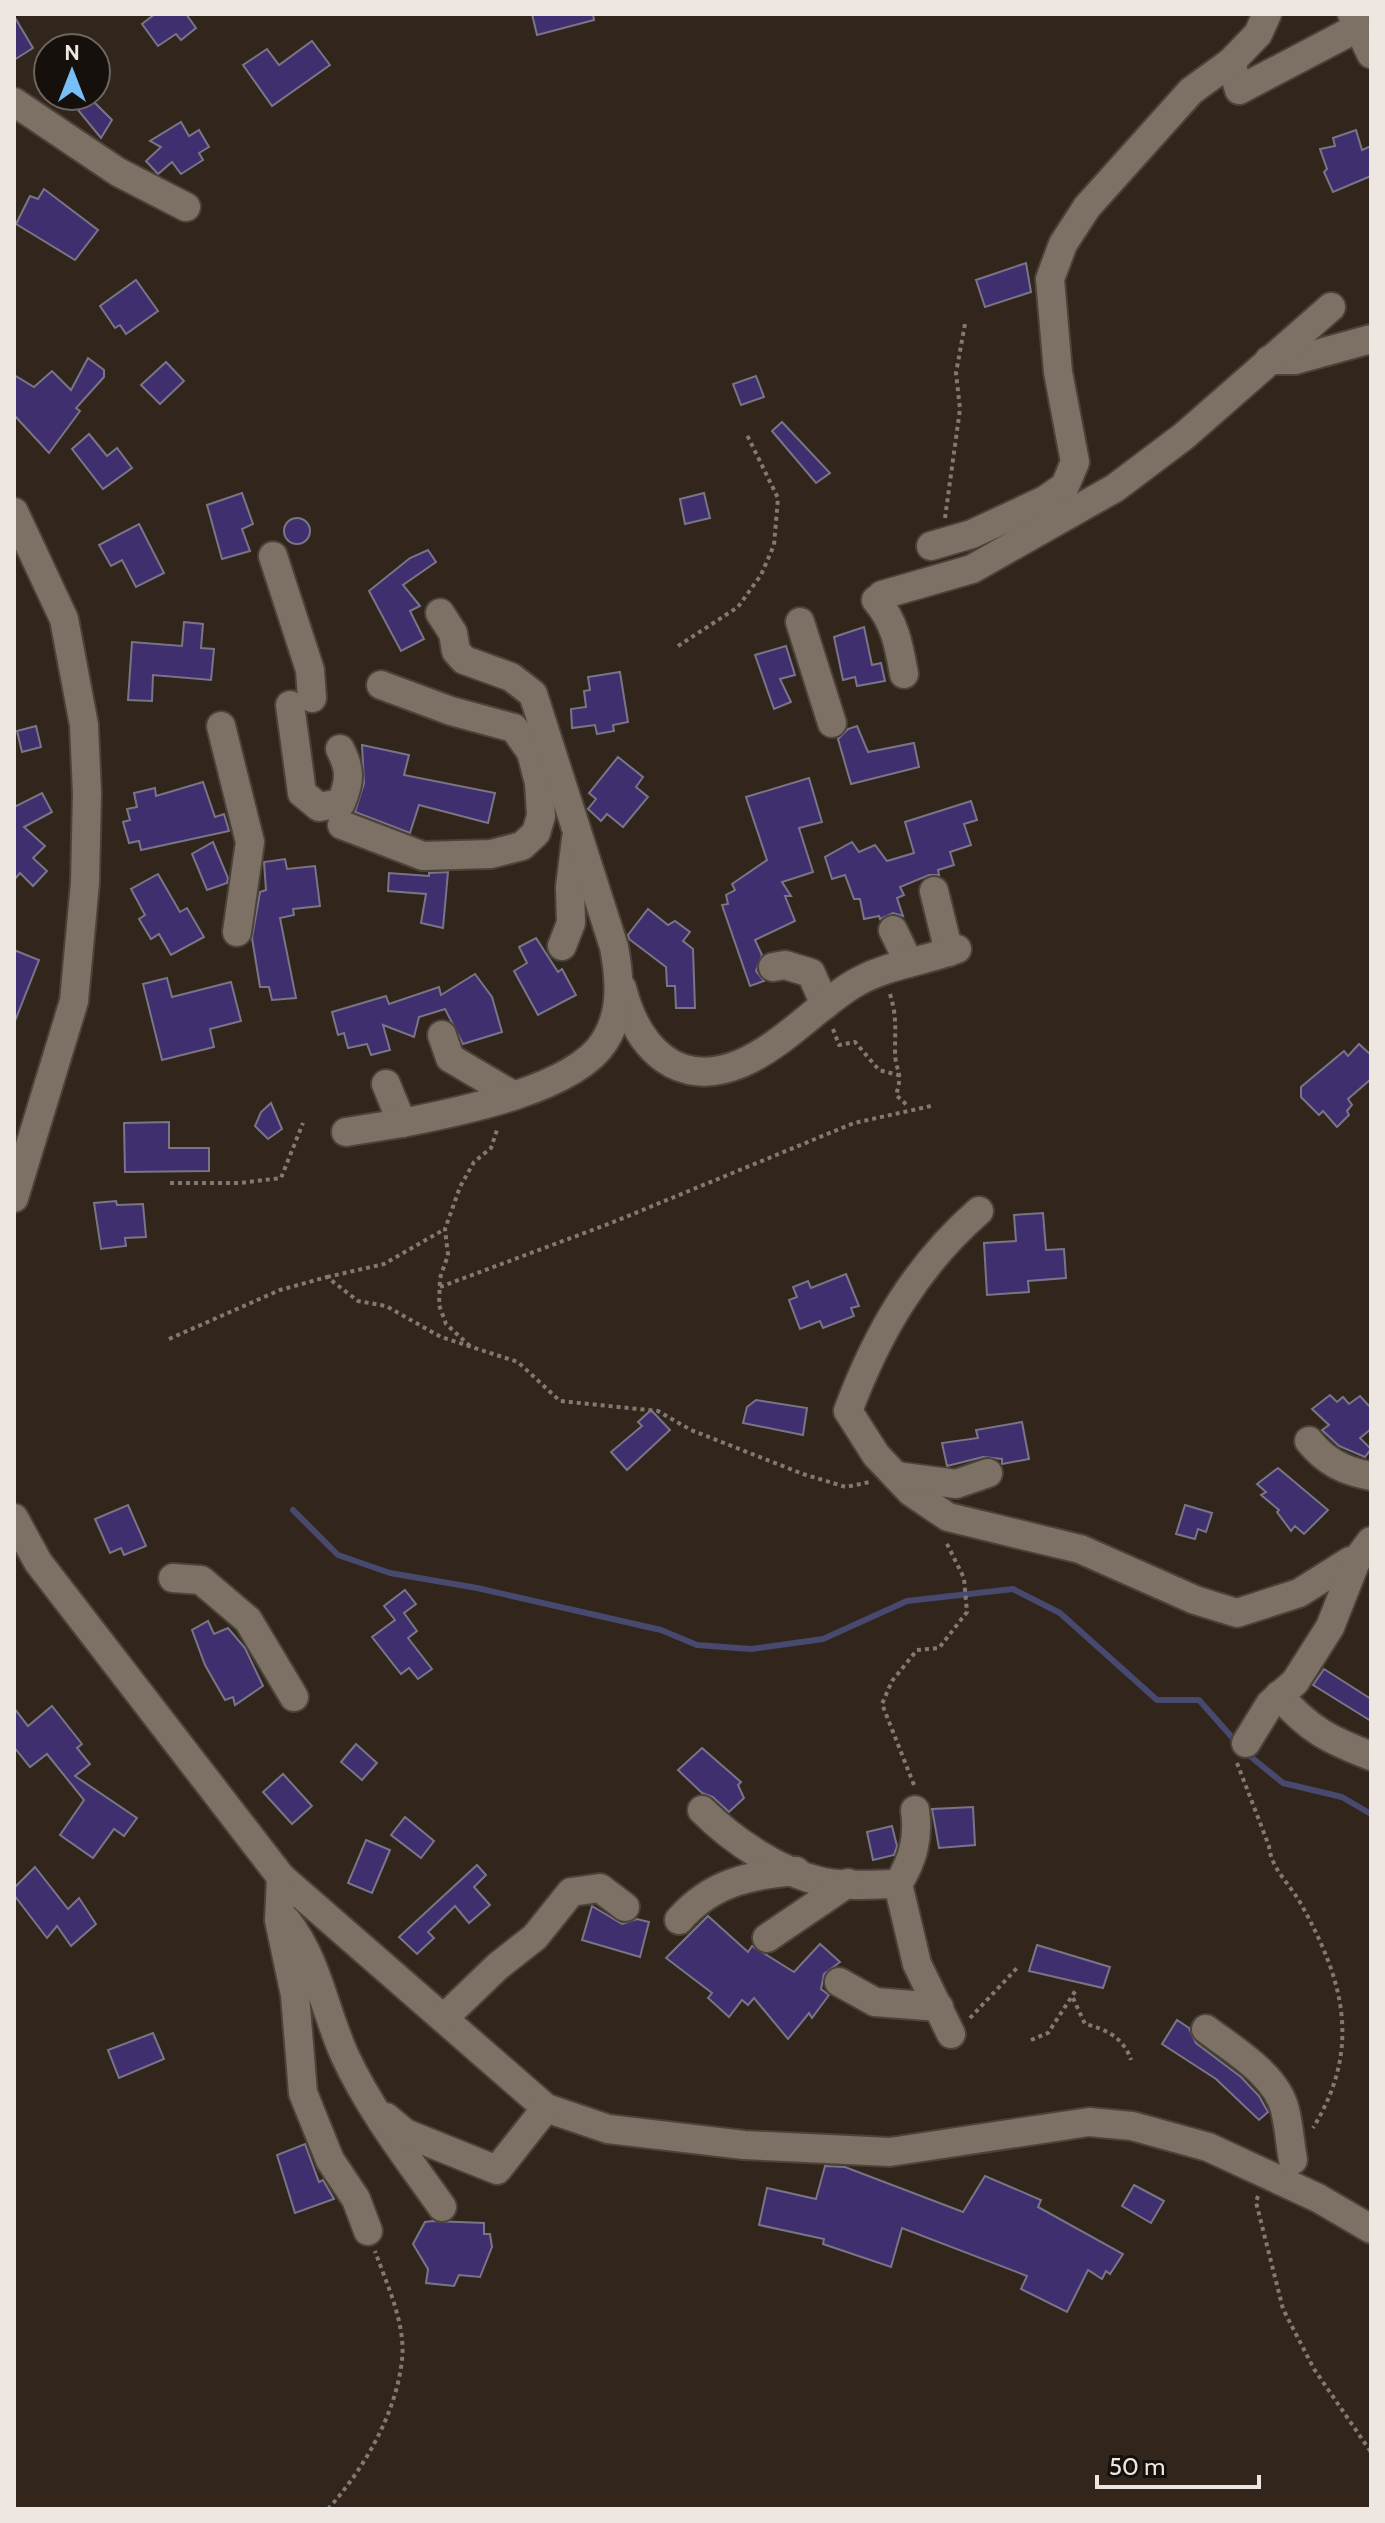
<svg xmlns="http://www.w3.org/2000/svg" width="1385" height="2523" font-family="Cabin,sans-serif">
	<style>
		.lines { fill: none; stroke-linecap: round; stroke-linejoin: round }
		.stream { stroke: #47496f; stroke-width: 6 }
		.building { fill: #402f6f; stroke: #787686; stroke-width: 2 }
		.minor-casing { stroke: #4b423a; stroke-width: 32 }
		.path { stroke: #847972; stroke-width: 4; stroke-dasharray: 4 4; stroke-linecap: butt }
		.minor { stroke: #7d7064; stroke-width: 28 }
	</style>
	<rect width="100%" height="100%" fill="#31251c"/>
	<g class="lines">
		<g class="stream">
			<path d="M293 1510 338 1555 390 1573 477 1588 661 1630 697 1645 751 1649 823 1639 907 1601 1013 1589 1060 1613 1157 1700H1199L1238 1744"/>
			<path d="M1245 1752 1283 1783 1342 1797 1371 1814"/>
		</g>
	</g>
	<g class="building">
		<path d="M155 14H186L196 28 181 40 176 34 158 46 142 24Z"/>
		<path d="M532 14H593L594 20 537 35Z"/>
		<path d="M14 16 33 48 14 60Z"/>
		<path d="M312 41 330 65 272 106 243 65 267 49 279 65Z"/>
		<path d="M88 96 112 120 101 138 78 110Z"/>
		<path d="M181 122 189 136 199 130 209 147 199 153 203 160 181 174 172 162 158 174 146 161 161 147 150 141Z"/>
		<path d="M1356 130 1362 150 1371 146V176L1333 192 1324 172 1327 169 1320 149 1335 146 1333 138Z"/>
		<path d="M44 189 98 230 75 260 16 224 30 196 38 199Z"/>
		<path d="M1026 263 1031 292 985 307 976 280Z"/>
		<path d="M136 280 158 311 126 334 120 325 115 328 100 306Z"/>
		<path d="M88 358 104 370V377L76 408 80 411 49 453 14 415V375L34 387 52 371 71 390Z"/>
		<path d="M166 362 184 381 160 404 141 385Z"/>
		<path d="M756 376 764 397 741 405 733 384Z"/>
		<path d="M782 422 830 473 816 483 772 431Z"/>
		<path d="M89 434 107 456 117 448 132 468 103 489 72 449Z"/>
		<path d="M242 493 253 524 242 529 250 551 222 559 207 505Z"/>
		<path d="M704 493 710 518 685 524 680 499Z"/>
		<circle cx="297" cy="531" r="13"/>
		<path d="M139 524 164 573 136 587 122 560 111 566 99 545Z"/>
		<path d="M428 550 436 562 403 585 420 606 410 611 424 639 401 651 369 591 410 558Z"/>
		<path d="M184 622 203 624 201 648 214 649 211 680 153 675 152 701 128 700 132 642 182 646Z"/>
		<path d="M864 627 872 665 881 663 885 681 857 686 855 677 843 680 834 637Z"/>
		<path d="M786 646 795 675 780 679 791 702 774 709 755 655Z"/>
		<path d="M620 672 628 722 613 725 614 731 597 734 595 725 572 728 571 709 586 707 584 691 590 690 588 677Z"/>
		<path d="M36 726 41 747 22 752 17 731Z"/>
		<path d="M857 726 868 752 914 743 919 767 851 784 838 739 848 729Z"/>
		<path d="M362 745 409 755 404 775 495 793 488 823 419 805 410 833 355 812 364 783Z"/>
		<path d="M618 757 643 777 636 787 648 797 623 827 607 814 601 821 588 809 596 799 589 793Z"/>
		<path d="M809 778 822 822 799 828 813 872 782 882 791 896H785L795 921 755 940 762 955 756 971 764 981 750 986 722 905 728 904 726 895 735 890 732 884 767 860 746 797Z"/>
		<path d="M203 782 215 817 224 814 229 831 141 850 139 841 129 843 123 822 130 820 127 809 137 807 134 793 155 788 156 796Z"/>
		<path d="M42 793 52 812 24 827 45 846 33 858 47 871 33 886 20 873 14 880V807Z"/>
		<path d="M971 801 977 820 964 824 971 845 950 852 954 865 938 870 939 875H929L900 887 904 895 897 898 903 916 893 913 880 919 879 916 864 919 860 899H854L845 875 832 879 825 857 852 842 859 852 875 845 887 861 914 853 905 822Z"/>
		<path d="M213 842 228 878 227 883 207 890 192 854Z"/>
		<path d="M285 859 287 869 315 866 320 906 293 909 294 915 280 918 296 998 272 1000 269 987H260L252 938 260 892 266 890 264 862Z"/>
		<path d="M448 872 443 928 421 923 426 894 388 891 389 873 429 876V873Z"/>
		<path d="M158 874 180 912 187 908 204 937 171 955 159 934 151 939 139 919 145 915 131 889Z"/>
		<path d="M648 909 668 925 675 921 690 932 683 941 693 949 695 1008H676L675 986H667L666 967 629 939 628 935Z"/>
		<path d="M536 938 558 972 562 969 576 995 538 1015 514 971 527 963 519 947Z"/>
		<path d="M14 950 39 960 15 1021H14Z"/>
		<path d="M475 974 492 997 502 1032 463 1044 445 1009 419 1017 414 1037 383 1025 390 1050 371 1055 367 1044 348 1048 344 1033 338 1035 332 1012 386 996 389 1004 439 987 441 995Z"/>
		<path d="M167 978 172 997 231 982 241 1021 210 1029 214 1047 162 1060 143 984Z"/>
		<path d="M1359 1044 1371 1055V1079L1348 1099 1352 1105 1347 1111 1349 1115 1337 1127 1323 1111 1319 1115 1301 1097V1087L1344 1051 1348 1056Z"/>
		<path d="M271 1103 282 1129 268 1139 255 1126 261 1112Z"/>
		<path d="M169 1122V1148H209V1171L125 1172 124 1123Z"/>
		<path d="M116 1201 117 1205 143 1204 146 1237 125 1238 126 1246 101 1249 94 1203Z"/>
		<path d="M1043 1213 1046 1250 1064 1249 1066 1278 1028 1281 1029 1292 987 1295 984 1243 1016 1241 1014 1215Z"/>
		<path d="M846 1274 859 1306 851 1308 854 1316 823 1328 820 1321 800 1329 789 1300 797 1297 793 1287 808 1281 811 1288Z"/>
		<path d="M1330 1395 1337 1402 1343 1397 1349 1404 1360 1396 1371 1408V1429L1360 1438 1371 1449 1365 1457 1339 1446 1322 1430 1329 1425 1312 1409Z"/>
		<path d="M756 1400 807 1408 803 1435 743 1423 747 1407Z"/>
		<path d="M651 1410 670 1430 627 1470 611 1452 642 1426 638 1422Z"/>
		<path d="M1022 1422 1029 1459 1002 1464V1459L983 1457 947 1466 942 1443 978 1438 976 1430Z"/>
		<path d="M1278 1468 1328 1510 1304 1534 1295 1526 1291 1531 1277 1512 1279 1510 1261 1495 1266 1492 1257 1484Z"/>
		<path d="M128 1505 146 1546 124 1555 121 1548 110 1553 95 1519Z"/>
		<path d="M1185 1505 1212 1513 1206 1532 1198 1529 1195 1539 1176 1534Z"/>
		<path d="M405 1590 416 1604 404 1613 417 1631 408 1638 432 1669 418 1679 409 1668 401 1674 372 1637 395 1620 384 1606Z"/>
		<path d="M208 1621 214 1634 228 1628 245 1648 263 1686 235 1705 233 1697 225 1700 205 1665 192 1630Z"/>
		<path d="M1324 1669 1371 1699V1721L1313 1685Z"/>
		<path d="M52 1706 82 1744 77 1748 90 1764 75 1776 137 1818 124 1836 114 1829 93 1858 60 1835 84 1800 47 1754 30 1767 14 1747V1708L28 1726Z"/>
		<path d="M356 1744 377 1763 362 1780 341 1762Z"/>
		<path d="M702 1748 741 1782 738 1785 744 1798 729 1812 713 1797 702 1793 678 1770Z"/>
		<path d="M283 1774 312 1806 292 1824 263 1792Z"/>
		<path d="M973 1807 975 1845 939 1848 932 1809Z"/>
		<path d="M405 1817 434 1841 421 1858 391 1835Z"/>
		<path d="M892 1826 897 1846 894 1855 873 1860 867 1832Z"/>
		<path d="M366 1840 390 1850 372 1893 348 1883Z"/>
		<path d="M477 1865 486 1875 474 1887 490 1905 469 1923 455 1906 428 1932 434 1938 417 1954 399 1937Z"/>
		<path d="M35 1867 68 1909 79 1898 96 1924 71 1946 57 1926 47 1938 14 1895V1888Z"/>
		<path d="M592 1906 622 1924 637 1919 649 1922 640 1957 582 1940Z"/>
		<path d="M708 1916 748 1952 752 1946 794 1972 820 1944 840 1962 824 1974 821 1989 829 1995 812 2018 809 2013 788 2039 754 1998 748 2005 742 2000 729 2017 708 1998 712 1993 666 1958Z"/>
		<path d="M1037 1945 1110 1967 1103 1988 1029 1971Z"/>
		<path d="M1177 2020 1189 2028 1196 2043 1241 2077 1259 2096 1268 2112 1259 2120 1216 2079 1162 2044Z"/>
		<path d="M153 2033 164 2059 119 2078 108 2050Z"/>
		<path d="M305 2144 319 2182 323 2180 334 2199 295 2213 277 2155Z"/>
		<path d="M825 2166 845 2167 963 2212 985 2176 1041 2200 1038 2207 1123 2254 1110 2274 1106 2271 1102 2279 1088 2270 1067 2312 1021 2289 1027 2276 902 2228 891 2267 823 2244 824 2239 759 2225 767 2188 816 2199Z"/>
		<path d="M1134 2185 1164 2201 1151 2223 1122 2206Z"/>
		<path d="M433 2221 484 2223V2234H490L492 2247 480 2277 459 2275 454 2286 426 2283 428 2269 413 2244 425 2222Z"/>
	</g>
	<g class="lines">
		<defs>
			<g id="minor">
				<path d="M1352 14 1371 54"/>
				<path d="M1231 62 1239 90 1359 27"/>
				<path d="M14 102 118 172 186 207"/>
				<path d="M1269 360H1295L1371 339"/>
				<path d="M14 512 64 619 84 725 87 793 85 883 74 1001 14 1198"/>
				<path d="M931 546 972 534 1045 500 1065 486 1075 462 1058 372 1050 279 1063 244 1087 207 1191 91 1231 62 1258 34 1267 14"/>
				<path d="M273 556 310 670 312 698"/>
				<path d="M882 595 972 569 1115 488 1184 436 1331 307"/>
				<path d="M876 600C895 622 899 646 904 674"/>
				<path d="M800 622 832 723"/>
				<path d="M290 705 302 793 319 807 341 803C350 781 351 770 340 749"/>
				<path d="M221 726 250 842 237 932"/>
				<path d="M342 825 423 856 491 854 522 846 536 833 541 816 539 783 531 752 514 728 451 711 381 685"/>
				<path d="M934 891 949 952"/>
				<path d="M893 930 909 963"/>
				<path d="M562 946 571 923 570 887 576 839"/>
				<path d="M773 967 785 965 811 973 825 1005"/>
				<path d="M622 988C637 1047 677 1091 742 1063 783 1045 815 1008 852 985 884 965 922 962 957 949"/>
				<path d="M442 1035 450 1058 511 1094"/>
				<path d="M386 1084 402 1123C457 1112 573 1090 604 1042 623 1013 620 979 614 947L533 694 511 677 464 660 456 651 453 633 440 613"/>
				<path d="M346 1132 402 1123"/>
				<path d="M979 1211C916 1266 877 1333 848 1411L876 1455 911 1492 948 1517 1080 1549 1195 1600 1237 1613 1299 1593 1350 1561"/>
				<path d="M1309 1441C1326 1462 1344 1471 1371 1476"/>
				<path d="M896 1476 956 1484 988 1473"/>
				<path d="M14 1518 38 1562 281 1877 546 2108 608 2129 744 2145 890 2152 1089 2122 1132 2126 1208 2147 1318 2198 1371 2229"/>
				<path d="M173 1578 201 1580 248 1620 294 1697"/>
				<path d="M1279 1695C1309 1730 1330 1740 1371 1756"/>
				<path d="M1246 1743 1270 1704 1295 1682 1330 1627 1356 1561 1371 1541"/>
				<path d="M702 1810C733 1841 779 1872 823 1882 846 1887 875 1884 898 1884"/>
				<path d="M915 1810C919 1838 913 1860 898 1884L917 1964 951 2034"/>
				<path d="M281 1877 279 1920 295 1995 303 2093 330 2160 356 2199 368 2231"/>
				<path d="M679 1920C711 1883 749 1875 796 1871"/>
				<path d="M287 1921C318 1961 324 2010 345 2056 370 2110 408 2159 442 2207"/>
				<path d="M767 1938 848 1883"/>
				<path d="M839 1982 875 2002 939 2007"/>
				<path d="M444 2018 498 1966 535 1937 571 1892 600 1888 625 1907"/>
				<path d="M1206 2029C1232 2049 1277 2075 1285 2110 1289 2126 1290 2144 1293 2160"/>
				<path d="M386 2117 405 2133 497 2170 546 2108"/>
			</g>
		</defs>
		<use href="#minor" class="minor-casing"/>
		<g class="path">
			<path d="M945 518 960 409 956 373 965 324"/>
			<path d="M678 646 738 607 761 575 774 545 778 498 747 435"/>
			<path d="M890 994C897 1017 895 1028 895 1051 895 1073 904 1070 896 1095L909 1107"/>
			<path d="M833 1029 839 1045 855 1042 879 1070 902 1076"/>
			<path d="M170 1183H240L281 1178 303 1123"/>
			<path d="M327 1277 384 1264 445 1229"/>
			<path d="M440 1287 611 1223 854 1123 931 1106"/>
			<path d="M169 1339 280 1290 327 1277 358 1301 386 1306 441 1337 518 1362 560 1401 658 1411 691 1430 803 1474 846 1487 870 1482"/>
			<path d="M470 1346 446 1324 439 1305 440 1278 448 1255 445 1229 460 1187 474 1162 491 1148 498 1127"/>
			<path d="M1237 1763 1269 1846C1271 1869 1290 1884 1301 1904 1344 1981 1362 2048 1313 2128"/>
			<path d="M914 1785 882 1704 892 1681 917 1650 939 1648 967 1612 964 1578 946 1542"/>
			<path d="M1073 1998 1085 2024C1106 2029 1124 2038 1131 2060"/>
			<path d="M970 2018 1017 1968"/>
			<path d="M1031 2040 1048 2033 1076 1990"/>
			<path d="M1258 2196 1256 2202 1283 2309 1314 2369 1371 2452"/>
			<path d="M328 2509C364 2469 396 2414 402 2360 406 2324 387 2285 375 2251"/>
		</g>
		<use href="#minor" class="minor"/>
	</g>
	<rect width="1385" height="2523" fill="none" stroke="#eee6e0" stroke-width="32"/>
	<g transform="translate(72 72)"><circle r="38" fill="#15100b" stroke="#6c6660" stroke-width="2"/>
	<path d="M0-6L14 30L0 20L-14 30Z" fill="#76c0f7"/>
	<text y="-12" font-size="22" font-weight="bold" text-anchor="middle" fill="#eee6e0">N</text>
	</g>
	<path d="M1097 2475v12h162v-12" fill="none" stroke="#eee6e0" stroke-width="4"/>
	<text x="1109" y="2475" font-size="24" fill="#eee6e0" stroke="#15100b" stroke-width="6" paint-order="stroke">50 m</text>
</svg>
